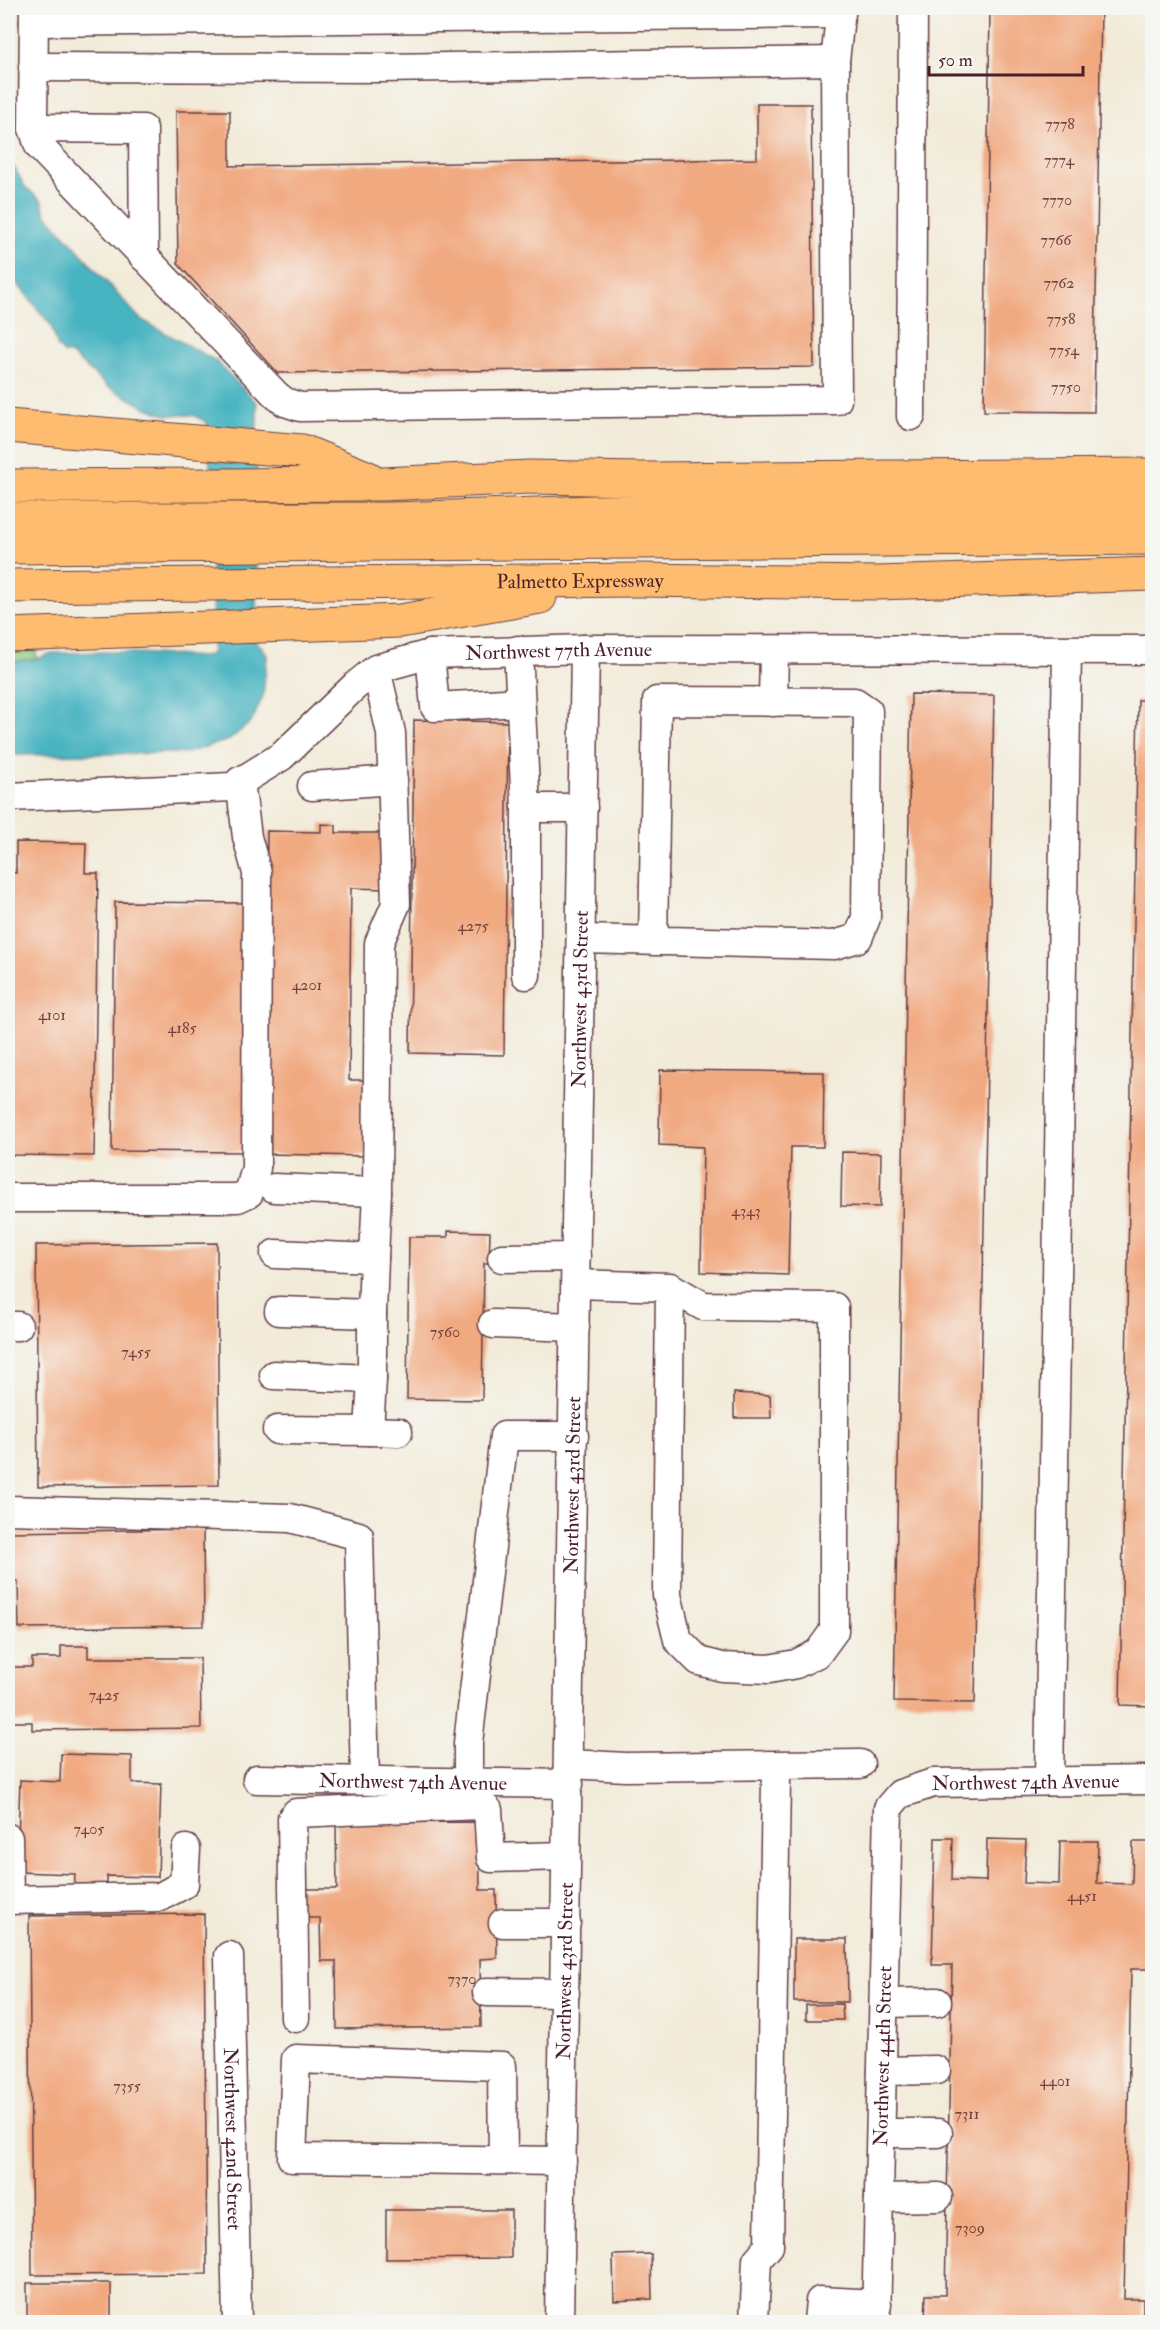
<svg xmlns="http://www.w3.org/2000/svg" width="1160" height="2330" font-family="'IM FELL Double Pica',serif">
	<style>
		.green { fill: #8dcb81; stroke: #6c7556; stroke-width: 1.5 }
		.water { fill: #46b4c1; stroke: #486a76; stroke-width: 1.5 }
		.building { fill: #f1a980 }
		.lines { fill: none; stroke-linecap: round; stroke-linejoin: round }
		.minor-casing { stroke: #633e45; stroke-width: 31 }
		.highway-casing { stroke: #633e45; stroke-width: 35 }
		.minor { stroke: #fff; stroke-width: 28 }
		.highway { stroke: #febc70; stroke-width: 33 }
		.labels { text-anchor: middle; stroke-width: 4.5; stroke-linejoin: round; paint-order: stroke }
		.number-label { font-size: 16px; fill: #744240 }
		.street-label { font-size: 20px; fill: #4a1f2b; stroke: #f6f6f2 }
	</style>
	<rect width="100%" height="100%" fill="#f6f6f2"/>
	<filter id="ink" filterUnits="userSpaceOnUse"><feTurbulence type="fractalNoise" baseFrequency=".0167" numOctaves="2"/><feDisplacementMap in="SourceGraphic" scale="12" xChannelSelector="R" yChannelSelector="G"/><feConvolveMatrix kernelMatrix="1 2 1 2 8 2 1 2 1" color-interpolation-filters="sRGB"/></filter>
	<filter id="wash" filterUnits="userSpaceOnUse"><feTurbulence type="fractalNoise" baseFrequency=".008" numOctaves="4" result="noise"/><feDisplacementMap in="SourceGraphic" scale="24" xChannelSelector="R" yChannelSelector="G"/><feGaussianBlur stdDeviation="1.35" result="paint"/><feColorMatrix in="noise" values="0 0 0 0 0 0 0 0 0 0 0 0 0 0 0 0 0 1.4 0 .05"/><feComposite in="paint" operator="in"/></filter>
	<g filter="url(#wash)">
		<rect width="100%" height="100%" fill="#f2ebd9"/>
		<path class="green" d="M36 650 37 659 8 662V652Z"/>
		<path class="water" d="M8 156 25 187 42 201 45 213 140 319 216 361 257 403 256 642 263 648 267 656 263 696 252 721 229 740 186 753 8 755V662L37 659 52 653 119 652 203 657 211 654 213 642 209 426 205 421 193 415H166L147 408 108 387 71 354 64 353 58 347 51 325 8 272Z"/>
		<g id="blocks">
			<g class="building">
				<path d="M990 8H1101L1094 412 984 411Z"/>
				<path d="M757 104H811L814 367 278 373 178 264 176 111H230V166L757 159Z"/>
				<path d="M911 694 994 695 975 1703 894 1702Z"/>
				<path d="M1138 700H1152V1706L1120 1705Z"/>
				<path d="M414 720 508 722 504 1055 410 1053Z"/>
				<path d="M321 824 336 825V833H388V889L351 888 349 1080H367L366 1156 263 1154 267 831 321 832Z"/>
				<path d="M16 842 86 843 85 873H98L94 1156 8 1155V872L16 873Z"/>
				<path d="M115 902 251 903 248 1152 112 1151Z"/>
				<path d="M660 1070 824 1072 823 1147H791L788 1275 701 1272 703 1147 659 1145Z"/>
				<path d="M842 1152 881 1153 880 1207 841 1206Z"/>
				<path d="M448 1231 490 1232 489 1263H484L482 1400 407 1399 409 1237H448Z"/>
				<path d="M217 1243 219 1485 38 1487 36 1245Z"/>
				<path d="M734 1393 770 1395 771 1418H734Z"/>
				<path d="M203 1529 204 1626 19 1628 18 1581H8V1532Z"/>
				<path d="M61 1646H88V1658H200L201 1728 32 1730V1722H8V1667H32V1658H61Z"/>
				<path d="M61 1754 132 1756V1783L161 1784 158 1877 107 1876V1895L74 1894 75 1874 17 1872 20 1780 60 1782Z"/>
				<path d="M479 1822 480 1890H496L497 1958 480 1959 481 2027 337 2029 336 1961H321L320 1918H298V1889H337L336 1823Z"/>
				<path d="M935 1838H953L952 1880 986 1881 987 1839 1026 1840 1024 1883 1059 1884 1060 1841H1098L1097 1883 1132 1884 1133 1842H1152L1150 1969H1131L1124 2299H1143V2322H925L926 2295H945L952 1965H932Z"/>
				<path d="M204 1914 207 2274 32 2275 29 1916Z"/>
				<path d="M794 1939H847L848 2002H794Z"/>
				<path d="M842 2004 843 2020H806V2005Z"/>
				<path d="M386 2210H511V2258L386 2259Z"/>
				<path d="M651 2254 652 2299 614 2301 613 2255Z"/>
				<path d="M27 2283H111V2319H197V2322H27Z"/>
			</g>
		</g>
	</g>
	<g filter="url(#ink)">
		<use href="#blocks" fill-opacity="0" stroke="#633e45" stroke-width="1.5"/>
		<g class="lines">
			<defs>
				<g id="minor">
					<path d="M34 8 33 128 39 146 276 395 285 402 300 407 837 400 835 61 841 8"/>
					<path d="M34 22 841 14"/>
					<path d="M33 67 381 68 835 61"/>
					<path d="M33 128 143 129 144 257"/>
					<path d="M911 416 913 8"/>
					<path d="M518 650 526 808"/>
					<path d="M430 654 435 707 520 702"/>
					<path d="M773 702 774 650"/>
					<path d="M312 786 393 780"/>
					<path id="s1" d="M8 797 232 787 282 756 355 686 376 669 430 654 585 649 1152 650"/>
					<path d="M581 939 834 945 858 938 866 918 868 711 855 702 657 701 653 941"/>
					<path d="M526 975V808H583"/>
					<path d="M274 1188 377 1192 379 943 396 904 391 733 376 669"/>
					<path d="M8 1198H238L249 1193 256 1168 257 873 247 837 240 781"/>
					<path d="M275 1254 374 1258 377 1192"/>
					<path d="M502 1258 576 1257"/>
					<path d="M576 1284 670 1287 703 1306 834 1307V1631L818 1653 796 1664 769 1669 722 1667 699 1661 678 1640 667 1595 670 1287"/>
					<path d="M279 1311 372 1314 374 1258"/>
					<path d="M493 1324 575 1327"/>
					<path d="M8 1326H18"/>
					<path d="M274 1375 372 1379V1314"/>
					<path d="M277 1430 369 1431 372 1379"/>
					<path d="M369 1431 398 1432"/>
					<path d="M8 1510 290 1518 359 1536 365 1780"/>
					<path d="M569 1764 626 1767 860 1764"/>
					<path id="s2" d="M257 1779 569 1784"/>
					<path d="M1049 1781 1067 651"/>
					<path d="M468 1782V1743L504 1436H574"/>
					<path d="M8 1838 9 1900H8"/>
					<path d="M9 1900 160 1897 184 1884 186 1849"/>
					<path d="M503 1923H566"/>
					<path id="s3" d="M229 1956 237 2322"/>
					<path d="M487 1992 565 1993"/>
					<path d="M884 2003 937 2002"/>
					<path d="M295 2018 292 1818 296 1813 481 1805 488 1810 491 1858 566 1856"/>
					<path d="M882 2071 936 2070"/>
					<path d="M881 2133H938"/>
					<path d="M503 2160 502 2066 296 2059 292 2158 562 2161"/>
					<path d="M879 2198 938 2197"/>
					<path id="s4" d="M559 2322 585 649"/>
					<path d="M754 2322 757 2260 769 2246 776 1780"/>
					<path d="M818 2322 820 2301 877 2304"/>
					<path id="s5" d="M876 2322 888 1808 900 1794 933 1783 1152 1780"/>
				</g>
				<g id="highway">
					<path d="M8 426 302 451 368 478"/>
					<path d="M8 486 383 484 530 477 642 479 1152 475"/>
					<path d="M8 519H392L593 512 1152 506"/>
					<path d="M8 547 1152 538"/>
					<path id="s6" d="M8 586 638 580 877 583 1152 574"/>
					<path d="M8 635 400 621 540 597"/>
				</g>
			</defs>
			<use href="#minor" class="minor-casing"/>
			<use href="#highway" class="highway-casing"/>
			<use href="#minor" class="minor"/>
			<use href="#highway" class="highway"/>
		</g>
	</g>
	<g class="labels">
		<g class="number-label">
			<text x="1060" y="129">7778</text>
			<text x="1059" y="165">7774</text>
			<text x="1057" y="205">7770</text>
			<text x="1056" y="245">7766</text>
			<text x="1059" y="288">7762</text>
			<text x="1061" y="324">7758</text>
			<text x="1064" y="355">7754</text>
			<text x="1066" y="392">7750</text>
			<text x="473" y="931">4275</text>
			<text x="307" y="990">4201</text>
			<text x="52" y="1020">4101</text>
			<text x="182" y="1033">4185</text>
			<text x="746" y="1216">4343</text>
			<text x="445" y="1337">7560</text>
			<text x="136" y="1357">7455</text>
			<text x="104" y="1700">7425</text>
			<text x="89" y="1834">7405</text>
			<text x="1082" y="1901">4451</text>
			<text x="462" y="1984">7370</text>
			<text x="1055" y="2086">4401</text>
			<text x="127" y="2091">7355</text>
			<text x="967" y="2119">7311</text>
			<text x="970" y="2233">7309</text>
		</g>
		<g class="street-label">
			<text dy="7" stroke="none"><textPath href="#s6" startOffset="572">Palmetto Expressway</textPath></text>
			<text dy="7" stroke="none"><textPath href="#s1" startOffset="596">Northwest 77th Avenue</textPath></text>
			<text dy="7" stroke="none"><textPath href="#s4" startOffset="1323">Northwest 43rd Street</textPath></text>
			<text dy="7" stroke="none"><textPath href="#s4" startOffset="837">Northwest 43rd Street</textPath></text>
			<text dy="7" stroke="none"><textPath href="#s2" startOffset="156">Northwest 74th Avenue</textPath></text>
			<text dy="7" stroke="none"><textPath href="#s5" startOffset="660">Northwest 74th Avenue</textPath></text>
			<text dy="7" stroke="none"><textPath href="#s4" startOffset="351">Northwest 43rd Street</textPath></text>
			<text dy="7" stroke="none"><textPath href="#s5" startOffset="266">Northwest 44th Street</textPath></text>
			<text dy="7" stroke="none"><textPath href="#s3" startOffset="183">Northwest 42nd Street</textPath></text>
		</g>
	</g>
	<rect width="1160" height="2330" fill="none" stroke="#f6f6f2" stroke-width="30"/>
	<path d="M929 66v9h154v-9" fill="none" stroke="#4a1f2b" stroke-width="3"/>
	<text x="938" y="66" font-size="18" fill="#4a1f2b" stroke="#f6f6f2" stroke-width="4.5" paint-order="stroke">50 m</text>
</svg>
